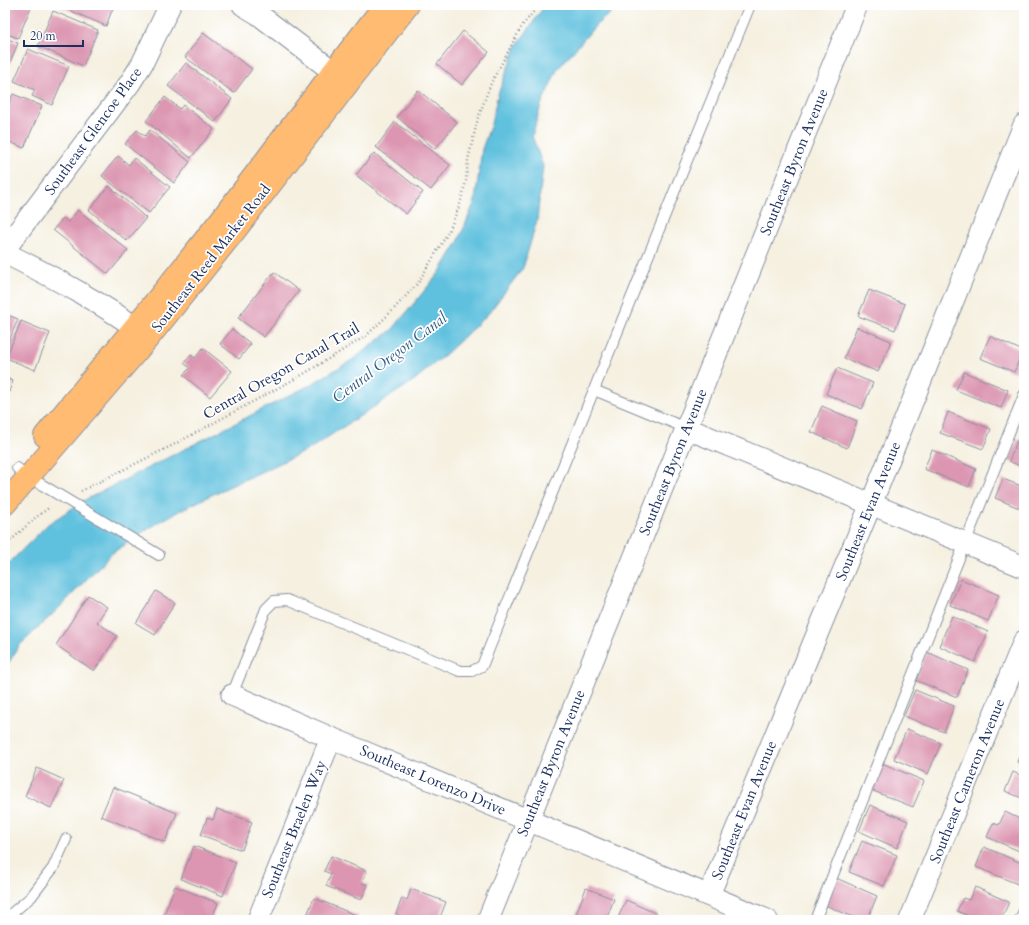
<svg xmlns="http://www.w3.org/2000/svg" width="1029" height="925" font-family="Cardo,serif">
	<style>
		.water { fill: #60c1de; stroke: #3e789e }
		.building { fill: #dc96b1 }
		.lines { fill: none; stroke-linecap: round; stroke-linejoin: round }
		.lane-casing { stroke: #88909f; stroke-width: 12 }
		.street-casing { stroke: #88909f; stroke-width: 23 }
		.primary-casing { stroke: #88909f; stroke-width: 24 }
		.path { stroke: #88909f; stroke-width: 2.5; stroke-dasharray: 1 3; stroke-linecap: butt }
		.lane { stroke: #fff; stroke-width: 10 }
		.street { stroke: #fff; stroke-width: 21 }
		.primary { stroke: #ffbb71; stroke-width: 22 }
		.labels { text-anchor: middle; stroke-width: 3.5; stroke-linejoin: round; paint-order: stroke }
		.street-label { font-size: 15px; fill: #1b2f5e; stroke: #fff }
		.water-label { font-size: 16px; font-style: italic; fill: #305b84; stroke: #fff }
	</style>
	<rect width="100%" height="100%" fill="#fff"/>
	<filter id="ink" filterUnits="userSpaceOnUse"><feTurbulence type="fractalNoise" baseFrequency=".025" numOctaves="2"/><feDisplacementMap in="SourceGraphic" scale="8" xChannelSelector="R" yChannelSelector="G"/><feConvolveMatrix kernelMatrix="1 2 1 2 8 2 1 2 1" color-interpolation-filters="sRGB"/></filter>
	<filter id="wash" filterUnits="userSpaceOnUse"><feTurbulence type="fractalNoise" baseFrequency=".012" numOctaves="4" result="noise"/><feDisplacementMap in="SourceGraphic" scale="16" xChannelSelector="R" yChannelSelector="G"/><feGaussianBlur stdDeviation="0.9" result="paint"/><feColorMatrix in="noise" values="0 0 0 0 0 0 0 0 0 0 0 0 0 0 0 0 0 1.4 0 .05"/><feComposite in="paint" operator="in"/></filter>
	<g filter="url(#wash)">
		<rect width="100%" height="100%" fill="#f5f0e0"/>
		<path class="water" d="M545 5H620L597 24 557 70 541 105 532 136 543 166 537 220 523 268 488 314 447 353 412 382 308 450 207 497 170 516 146 530 111 554 61 606 19 646 5 669V567L48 524 85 500 310 385 352 360 392 330 439 273 458 242 475 201 482 149 491 124 498 94 516 47Z"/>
		<g id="blocks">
			<g class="building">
				<path d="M5 5H32L18 38 5 33Z"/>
				<path d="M57 5H114L106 26Z"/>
				<path d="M320 5H329L327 9Z"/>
				<path d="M53 11 98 30 83 66 38 46Z"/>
				<path d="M463 31 489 52 462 85 437 64Z"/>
				<path d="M203 33 252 69 234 93 185 57Z"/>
				<path d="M5 38 18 43 5 75Z"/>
				<path d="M28 49 69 66 52 105 32 96 35 90 14 81Z"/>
				<path d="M186 63 232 99 215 122 168 86Z"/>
				<path d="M5 85 9 87 5 96Z"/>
				<path d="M418 90 457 122 435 149 397 117Z"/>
				<path d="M13 94 42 106 24 148 5 140V112Z"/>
				<path d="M165 97 180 109 183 105 214 129 191 158 146 121Z"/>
				<path d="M395 122 450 165 431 190 376 147Z"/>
				<path d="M137 130 145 136 150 130 190 162 174 183 125 144Z"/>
				<path d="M374 153 423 192 406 214 356 175Z"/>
				<path d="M118 156 129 165 134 158 170 187 149 213 102 176Z"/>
				<path d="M109 186 146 218 127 241 89 210Z"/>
				<path d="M78 210 128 250 108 274 53 230 63 218 68 222Z"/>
				<path d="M274 272 299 291 264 337 238 318Z"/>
				<path d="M869 290 905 304 895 330 858 316Z"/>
				<path d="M5 314 18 319 5 350Z"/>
				<path d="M21 321 50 333 35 370 6 358Z"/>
				<path d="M857 327 891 341 878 372 844 358Z"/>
				<path d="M232 329 251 344 239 359 220 344Z"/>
				<path d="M990 336 1023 351 1014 372 980 358Z"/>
				<path d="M203 348 232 371 210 397 183 375 190 368 184 363 191 355 195 358Z"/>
				<path d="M837 368 873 383 862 409 826 394Z"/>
				<path d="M964 372 1008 390 1001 408 956 390Z"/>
				<path d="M5 378 13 381 5 403Z"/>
				<path d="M822 406 857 421 847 448 811 432Z"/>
				<path d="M948 412 991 429 983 449 940 433Z"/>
				<path d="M1018 439 1024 441V468L1009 461Z"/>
				<path d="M932 450 976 469 969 487 924 469Z"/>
				<path d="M1003 479 1024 487V510L995 498Z"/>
				<path d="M961 579 999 595 988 621 950 605Z"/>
				<path d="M156 591 175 603 155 635 136 623Z"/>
				<path d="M88 595 107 607 97 622 117 636 94 671 56 645Z"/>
				<path d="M952 616 988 632 975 662 939 646Z"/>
				<path d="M927 652 968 670 957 697 915 680Z"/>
				<path d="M915 690 954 706 944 732 904 716Z"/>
				<path d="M907 729 941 743 928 774 894 759Z"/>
				<path d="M1024 745V764L1017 762Z"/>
				<path d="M882 763 924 781 913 807 871 790Z"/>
				<path d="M37 768 64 780 51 808 25 796Z"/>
				<path d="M1013 772 1024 777V799L1005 791Z"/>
				<path d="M113 787 177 813 165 842 101 816Z"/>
				<path d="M870 805 908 821 897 848 859 831Z"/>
				<path d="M217 809 252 822 242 850 201 835 207 818 213 820Z"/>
				<path d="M1005 812 1024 821V853L987 837 993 823 999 825Z"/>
				<path d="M862 841 897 855 884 886 849 872Z"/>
				<path d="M194 846 236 862 223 896 181 879Z"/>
				<path d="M984 847 1024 864V875L1020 885 976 867Z"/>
				<path d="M331 856 367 871 362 883 368 885 361 900 326 886 331 874 324 871Z"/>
				<path d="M836 878 877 896 867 920H860L825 905Z"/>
				<path d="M175 886 218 903 211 920H162Z"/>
				<path d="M975 887 1009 902 1001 920H978L957 911 963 898 969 900Z"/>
				<path d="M586 888 614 899 606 920H574Z"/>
				<path d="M411 889 446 902 439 920H410L396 914 402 898 407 900Z"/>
				<path d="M314 898 358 916 356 920H305Z"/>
				<path d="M626 900 657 914 654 920H617Z"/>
			</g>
		</g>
	</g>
	<g filter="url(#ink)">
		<use href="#blocks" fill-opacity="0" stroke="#88909f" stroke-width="1"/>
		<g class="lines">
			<defs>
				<g id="lane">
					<path d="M594 390 686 428"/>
					<path d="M17 468 29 477 159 555"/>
					<path d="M232 695 266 609 274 601 287 600 460 671H472L482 666 750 5"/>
					<path d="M5 919 31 897 53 868 66 839"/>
					<path d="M815 920 1024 395"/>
					<path d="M1020 920 1024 911"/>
				</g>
				<g id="street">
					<path d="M243 5 258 14 347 82"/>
					<path d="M5 249 130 83 142 64 170 5"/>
					<path d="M5 253C55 278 104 304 149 337"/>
					<path d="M686 428 1024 567"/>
					<path d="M232 695 331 738 767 920"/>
					<path d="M709 895 871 504 1024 125"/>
					<path d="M258 920 331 738"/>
					<path d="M488 920 857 5"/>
					<path d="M910 920 1024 641"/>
				</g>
				<g id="primary">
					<path d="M45 436C105 364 165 291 223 217 277 146 330 75 385 5"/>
					<path d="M5 504 149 337 236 229 408 5"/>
				</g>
			</defs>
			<use href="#lane" class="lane-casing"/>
			<use href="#street" class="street-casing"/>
			<use href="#primary" class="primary-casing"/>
			<g class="path">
				<path d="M81 491 173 445 302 375 366 336 392 311 418 283 449 231 460 204 466 181 468 160 478 118 491 83 522 26 539 5"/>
				<path d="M5 546 35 518 50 507"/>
			</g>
			<use href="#lane" class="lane"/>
			<use href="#street" class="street"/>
			<use href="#primary" class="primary"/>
		</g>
	</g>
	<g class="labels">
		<g class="street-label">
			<text transform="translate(93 131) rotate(-54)" y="5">Southeast Glencoe Place</text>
			<text transform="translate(794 162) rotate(-68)" y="5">Southeast Byron Avenue</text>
			<text transform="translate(211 258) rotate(-52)" y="5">Southeast Reed Market Road</text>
			<text transform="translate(281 371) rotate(-30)" y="5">Central Oregon Canal Trail</text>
			<text transform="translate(673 462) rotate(-68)" y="5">Southeast Byron Avenue</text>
			<text transform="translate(868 511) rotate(-68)" y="5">Southeast Evan Avenue</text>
			<text transform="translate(551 763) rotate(-68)" y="5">Southeast Byron Avenue</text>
			<text transform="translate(433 780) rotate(23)" y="5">Southeast Lorenzo Drive</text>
			<text transform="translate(967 781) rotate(-68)" y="5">Southeast Cameron Avenue</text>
			<text transform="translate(744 810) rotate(-68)" y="5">Southeast Evan Avenue</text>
			<text transform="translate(294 829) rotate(-68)" y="5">Southeast Braelen Way</text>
		</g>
		<g class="water-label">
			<text transform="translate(389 357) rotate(-37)" y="6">Central Oregon Canal</text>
		</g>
	</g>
	<rect width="1029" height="925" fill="none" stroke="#fff" stroke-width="20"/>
	<path d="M24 40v6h59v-6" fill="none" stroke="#1b2f5e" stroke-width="2"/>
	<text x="30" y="40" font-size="12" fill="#1b2f5e" stroke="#ffffff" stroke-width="3" paint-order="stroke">20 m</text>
</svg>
